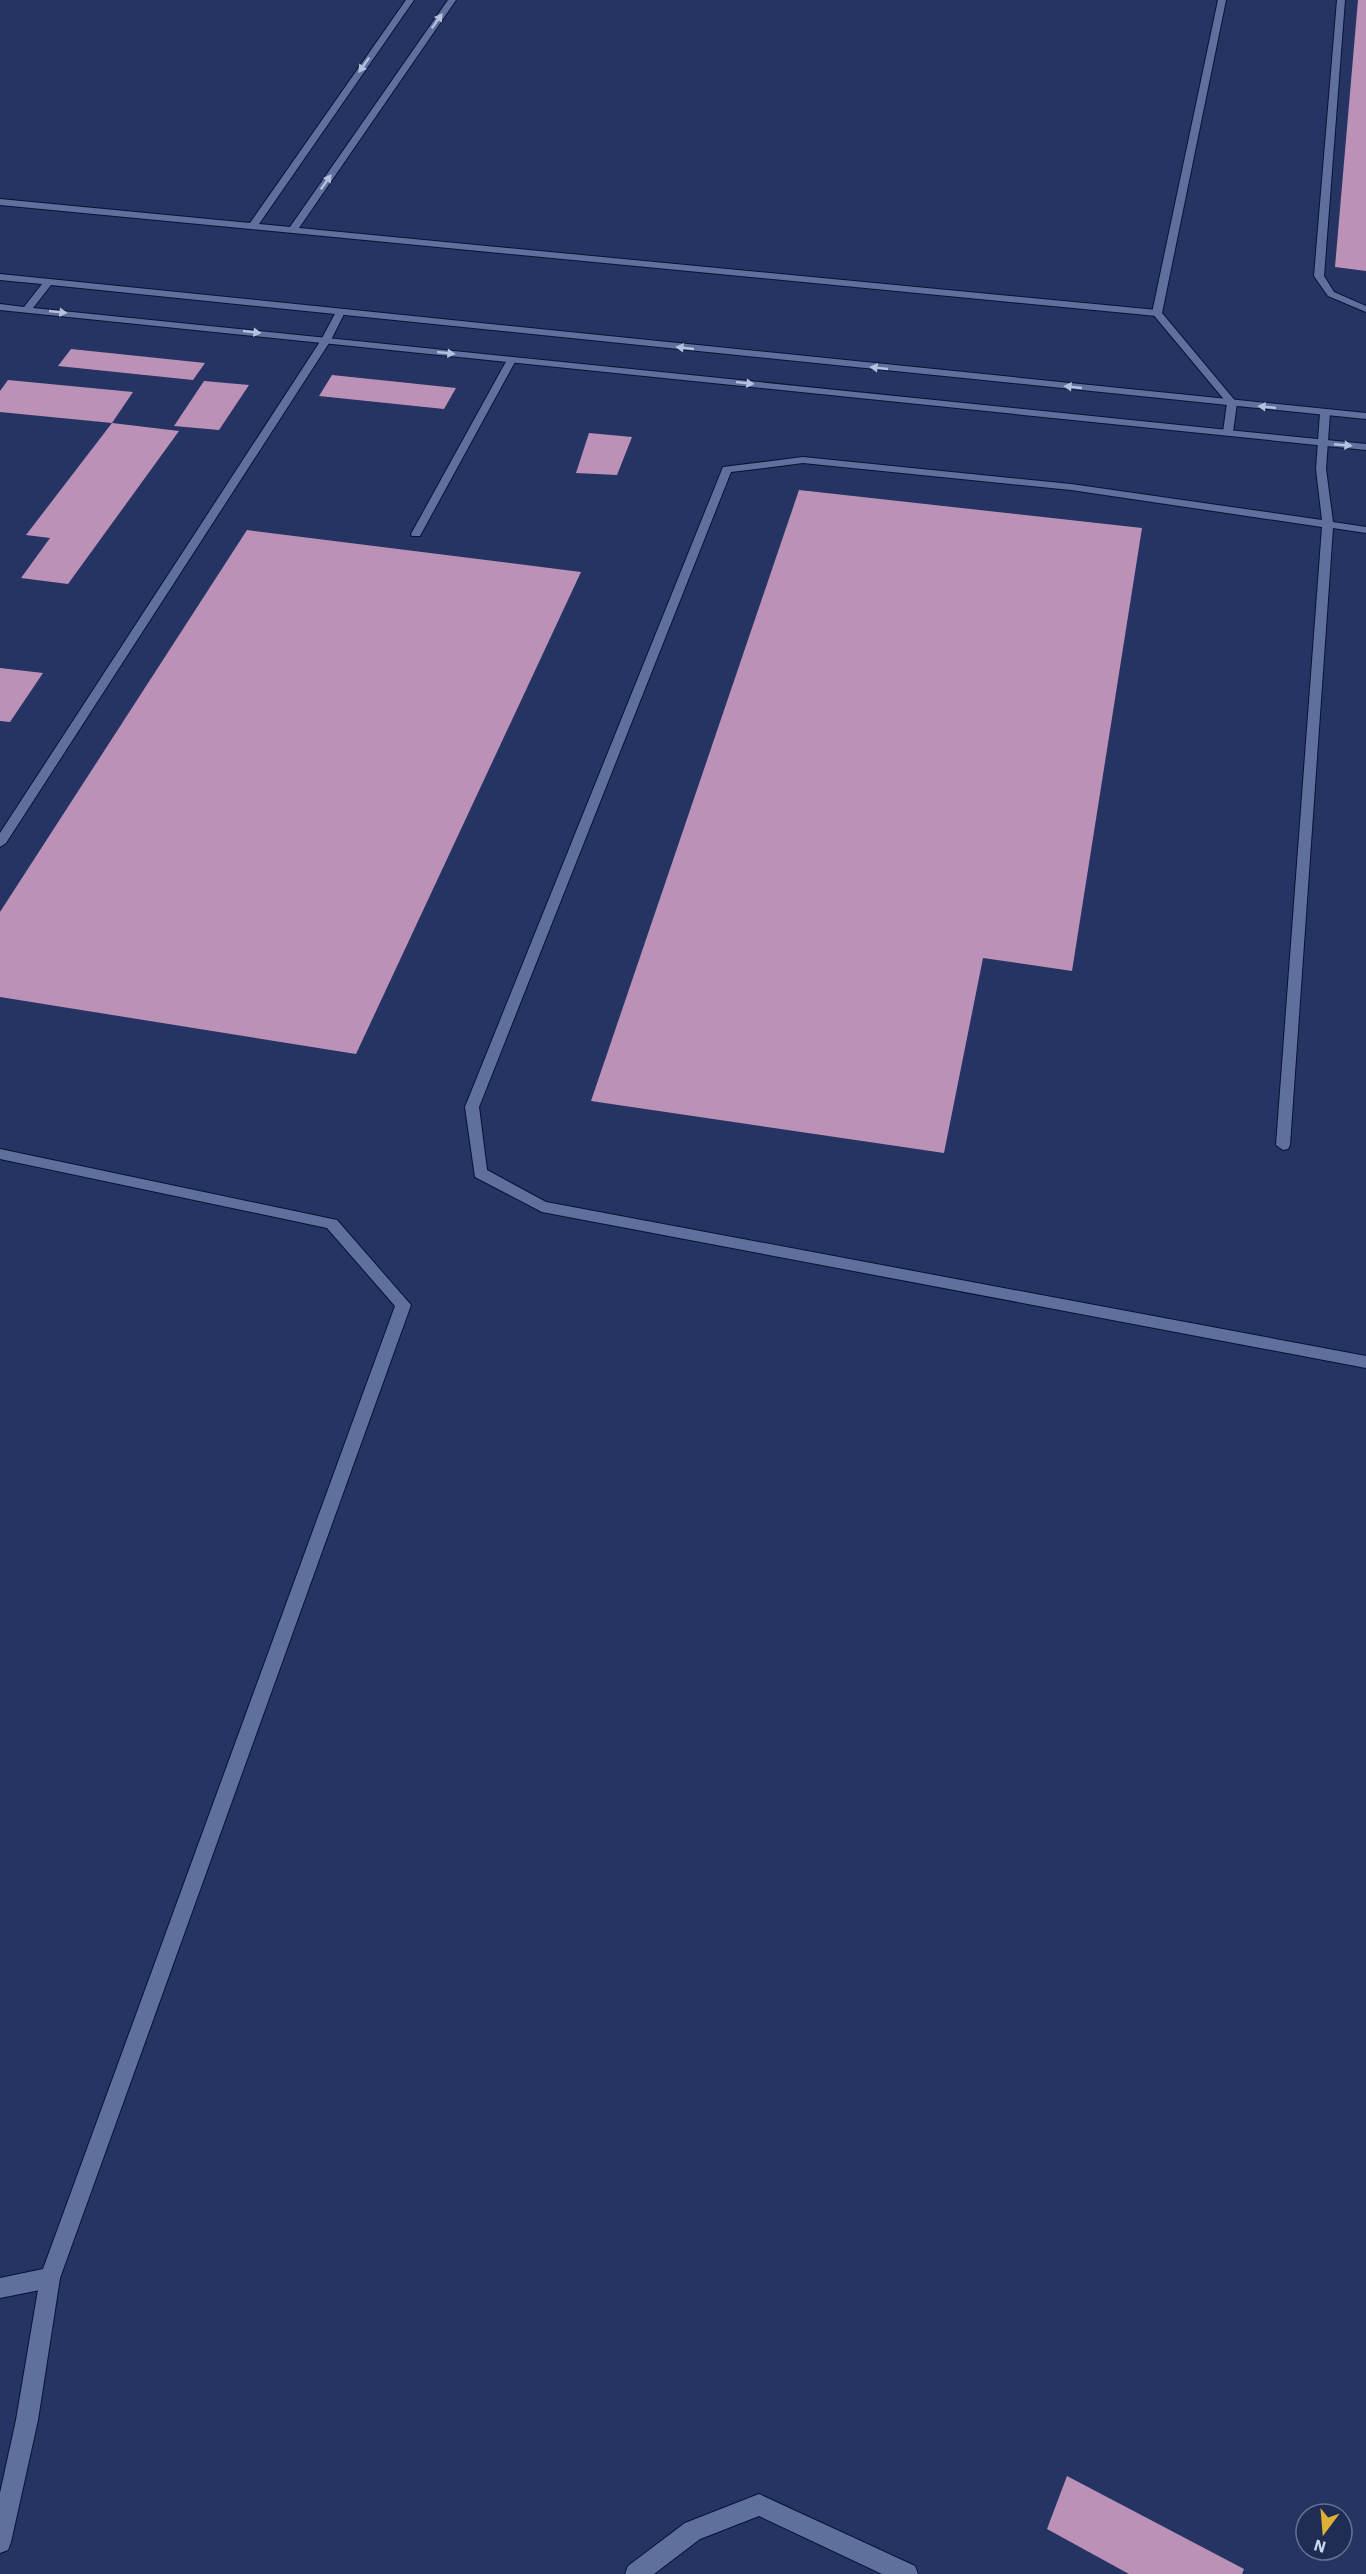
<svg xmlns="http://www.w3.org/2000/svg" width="1366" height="2574" font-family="'IBM Plex Sans',sans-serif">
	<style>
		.built { fill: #253462; fill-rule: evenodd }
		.building { fill: #bb91b8 }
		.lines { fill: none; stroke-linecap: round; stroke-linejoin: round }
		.service-casing { stroke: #091238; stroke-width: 2 }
		.minor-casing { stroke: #091238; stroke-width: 2 }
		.tertiary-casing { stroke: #091238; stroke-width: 2 }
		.service { fill: #5f709d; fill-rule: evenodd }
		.minor { fill: #5f709d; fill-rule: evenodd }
		.tertiary { fill: #5f709d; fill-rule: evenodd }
		.oneway { fill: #b5c1de }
	</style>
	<rect width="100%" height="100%" fill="#1f2c53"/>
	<path class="built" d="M0 0H1366V2574H0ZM1306 2514H1342V2550H1306Z"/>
	<g class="building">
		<path d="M1358 0H1366V271L1335 267Z"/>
		<path d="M71 349 205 363 193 380 58 366Z"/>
		<path d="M332 375 456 388 444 409 319 396Z"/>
		<path d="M8 380 133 392 112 423 0 412V391Z"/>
		<path d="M204 381 249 385 219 430 174 426Z"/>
		<path d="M112 423 179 431 68 584 21 578 50 538 26 535Z"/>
		<path d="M589 433 632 437 617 475 576 473Z"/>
		<path d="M799 490 1142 528 1072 971 983 958 944 1153 591 1101Z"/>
		<path d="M247 530 581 572 356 1054 0 997V912Z"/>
		<path d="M0 668 43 673 10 722 0 721Z"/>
		<path d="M1067 2476 1244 2569 1242 2574H1129L1047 2529Z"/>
	</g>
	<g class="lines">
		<defs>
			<g id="service">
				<path d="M406 0H414L259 224 290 227 448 0H456L299 228 1157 310 1162 313 1157 316 0 205V199L250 223Z"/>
				<path d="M1337 0H1345L1324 276 1334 292 1366 306V312L1328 296 1314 276Z"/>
				<path d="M508 358 516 360 421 534 420 536H412L411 534Z"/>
				<path d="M1325 410 1330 413 1326 469 1333 522 1366 527V533L1333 528 1290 1145 1288 1149 1283 1150 1276 1145 1322 527 1071 490 803 463 731 472 479 1107 487 1170 546 1202 1366 1356V1368L542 1212 475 1177 465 1107 723 467 803 457 1071 484 1322 520 1316 469 1320 413Z"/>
				<path d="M50 2268 57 2271 60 2278 38 2420 11 2542 8 2550 0 2553V2493L16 2420 40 2278 43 2271Z"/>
				<path d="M759 2494 915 2566 918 2574H882L759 2516 700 2539 654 2574H625L628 2566 685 2523Z"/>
			</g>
			<g id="minor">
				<path d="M1218 0H1226L1162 313 1237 403 1233 432 1228 435 1223 432 1227 403 1152 313Z"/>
				<path d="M337 310 345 312 331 340 6 843 0 847V833L321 340Z"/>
				<path d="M0 1149 337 1220 411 1305 60 2278 57 2285 50 2288 0 2298V2278L43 2269 395 1306 327 1228 0 1159Z"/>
			</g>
			<path id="tertiary" d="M0 274 1366 413V419L51 285 33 308 1366 444V450L0 310V304L24 307 42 284 0 280Z"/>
		</defs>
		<use href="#service" class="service-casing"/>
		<use href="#minor" class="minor-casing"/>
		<use href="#tertiary" class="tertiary-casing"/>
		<use href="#service" class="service"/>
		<use href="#minor" class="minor"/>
		<use href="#tertiary" class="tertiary"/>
	</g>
	<defs><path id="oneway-solid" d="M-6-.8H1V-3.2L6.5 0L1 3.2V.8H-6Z" transform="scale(1.5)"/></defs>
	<g class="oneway">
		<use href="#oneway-solid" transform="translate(437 21) rotate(-55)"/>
		<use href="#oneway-solid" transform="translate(364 65) rotate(125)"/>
		<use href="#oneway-solid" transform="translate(326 182) rotate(-55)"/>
		<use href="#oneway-solid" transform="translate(58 312) rotate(6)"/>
		<use href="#oneway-solid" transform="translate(252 332) rotate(6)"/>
		<use href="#oneway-solid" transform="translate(685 348) rotate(-174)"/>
		<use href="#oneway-solid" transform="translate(446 353) rotate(6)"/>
		<use href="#oneway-solid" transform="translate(879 368) rotate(-174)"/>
		<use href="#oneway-solid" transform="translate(745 383) rotate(6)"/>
		<use href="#oneway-solid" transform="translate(1073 387) rotate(-174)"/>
		<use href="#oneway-solid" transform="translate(1267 407) rotate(-174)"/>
		<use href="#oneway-solid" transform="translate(1343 445) rotate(5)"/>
	</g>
	<g transform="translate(1324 2532) rotate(196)"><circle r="28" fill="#1f2c53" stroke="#647091" stroke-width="1.5"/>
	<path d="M0-4.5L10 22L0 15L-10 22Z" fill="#ddb133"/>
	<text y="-9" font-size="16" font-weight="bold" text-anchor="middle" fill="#cbd5ee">N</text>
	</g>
</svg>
